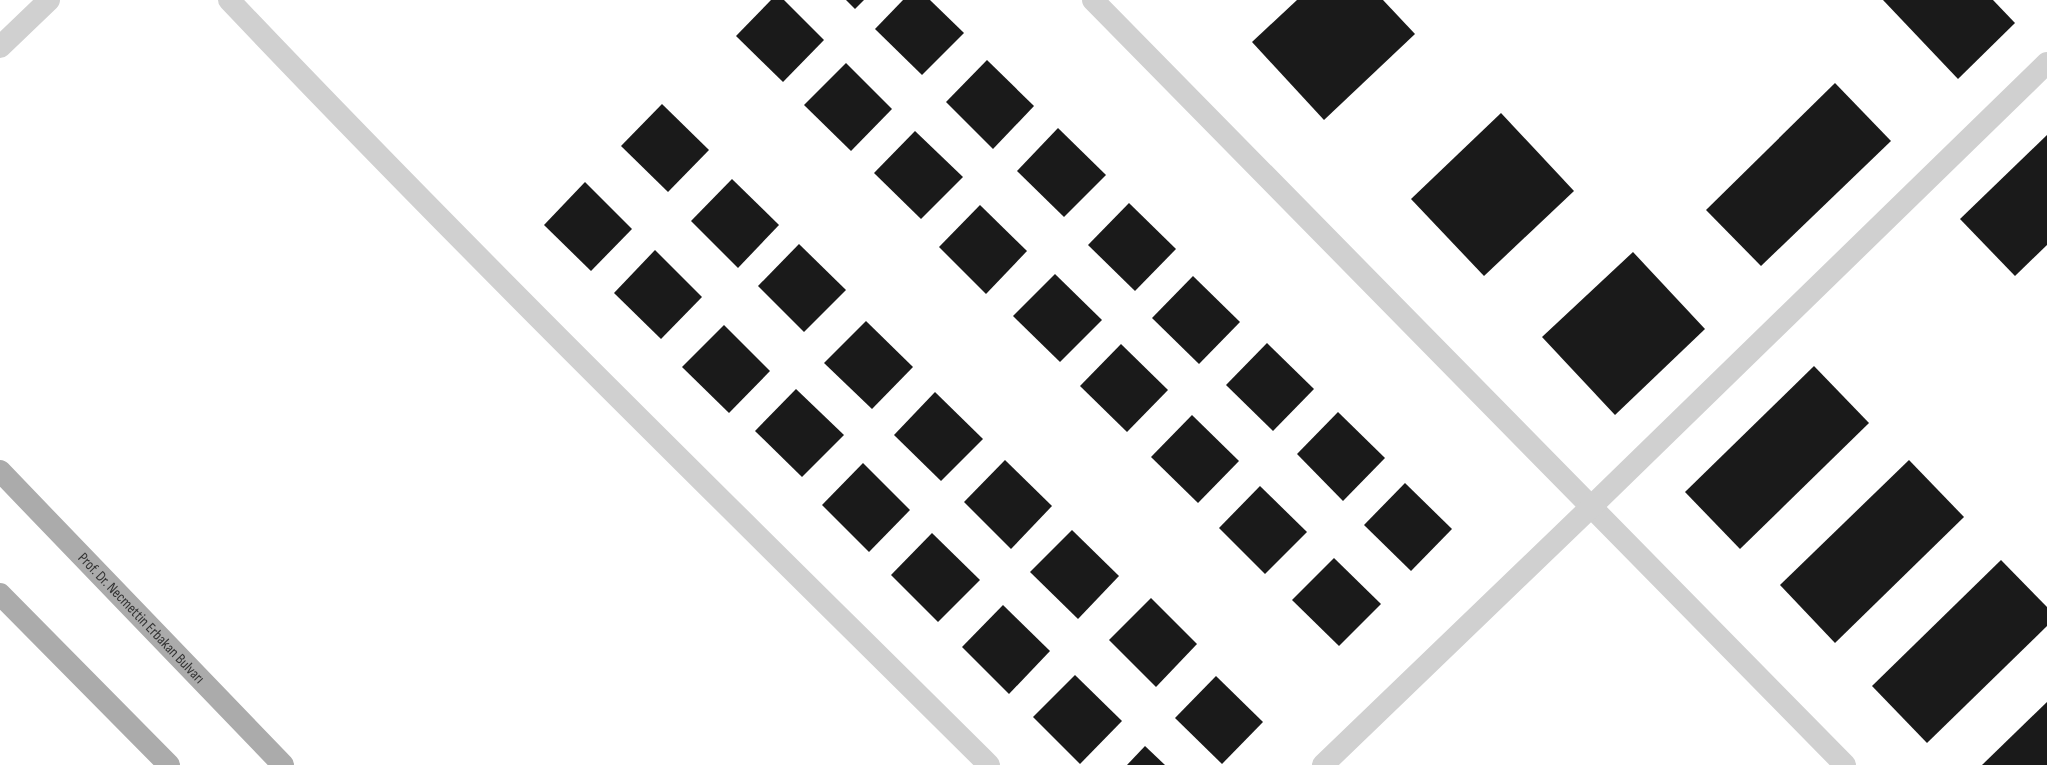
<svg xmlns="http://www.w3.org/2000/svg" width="2047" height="765" font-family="'Sofia Sans Condensed',sans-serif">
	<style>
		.building { fill: #1a1a1a }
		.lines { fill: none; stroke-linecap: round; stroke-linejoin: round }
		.street { stroke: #d0d0d0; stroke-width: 22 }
		.primary { stroke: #ababab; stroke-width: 22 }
		.labels { text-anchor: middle; stroke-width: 4; stroke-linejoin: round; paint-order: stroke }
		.street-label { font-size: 15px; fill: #333; stroke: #fff }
	</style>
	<rect width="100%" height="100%" fill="#fff"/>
	<g class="building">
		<path d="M771 0H784L824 40 783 82 736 36Z"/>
		<path d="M846 0H864L855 9Z"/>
		<path d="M903 0H930L964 33 922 75 875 29Z"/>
		<path d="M1297 0H1383L1415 34 1324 120 1252 42Z"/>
		<path d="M1883 0H1993L2015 23 1958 79Z"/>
		<path d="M987 60 1034 106 993 149 946 102Z"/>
		<path d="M846 63 892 109 851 151 804 105Z"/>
		<path d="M1835 83 1891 141 1761 266 1706 210Z"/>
		<path d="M662 104 709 150 668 192 621 146Z"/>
		<path d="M1501 113 1574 191 1484 276 1411 199Z"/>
		<path d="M1058 128 1106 175 1064 217 1017 171Z"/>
		<path d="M915 131 963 177 921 219 874 173Z"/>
		<path d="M2047 135V245L2015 276 1960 219Z"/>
		<path d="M732 179 779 225 738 268 691 221Z"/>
		<path d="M585 182 632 229 591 271 544 225Z"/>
		<path d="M1129 203 1176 249 1135 291 1088 245Z"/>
		<path d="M980 205 1027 251 986 294 939 247Z"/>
		<path d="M799 244 846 290 804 332 758 286Z"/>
		<path d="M655 250 702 297 661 339 614 293Z"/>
		<path d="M1633 252 1705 329 1615 415 1542 337Z"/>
		<path d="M1055 274 1102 320 1060 362 1013 316Z"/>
		<path d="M1193 276 1240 322 1199 364 1152 318Z"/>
		<path d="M866 321 913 367 872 409 824 363Z"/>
		<path d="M724 325 770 371 729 413 682 367Z"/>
		<path d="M1267 343 1314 389 1273 431 1226 385Z"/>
		<path d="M1121 344 1168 390 1127 432 1080 386Z"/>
		<path d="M1814 366 1869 423 1740 549 1685 492Z"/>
		<path d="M796 389 844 435 802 477 755 431Z"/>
		<path d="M935 392 983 439 941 481 894 435Z"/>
		<path d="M1338 412 1385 458 1343 501 1297 454Z"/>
		<path d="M1192 415 1239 461 1198 503 1151 457Z"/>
		<path d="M1005 460 1052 506 1011 549 964 502Z"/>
		<path d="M1909 460 1964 517 1835 643 1780 585Z"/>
		<path d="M863 463 910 510 869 552 822 505Z"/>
		<path d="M1405 483 1452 529 1411 571 1364 525Z"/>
		<path d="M1260 486 1307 532 1265 574 1219 528Z"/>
		<path d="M1072 530 1119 576 1078 619 1030 572Z"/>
		<path d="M932 533 980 580 938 622 891 575Z"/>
		<path d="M1334 558 1381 604 1339 646 1292 600Z"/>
		<path d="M2001 560 2047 607V626L1927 743 1872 686Z"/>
		<path d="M1151 598 1197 644 1156 687 1109 640Z"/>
		<path d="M1003 605 1050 651 1009 694 962 647Z"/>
		<path d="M1075 675 1122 721 1080 764 1033 717Z"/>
		<path d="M1216 676 1263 722 1222 764 1175 718Z"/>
		<path d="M2047 702V765H1982Z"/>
		<path d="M1145 746 1165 765H1127Z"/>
	</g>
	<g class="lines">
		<g class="street">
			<path d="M229 0C477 261 734 512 989 765"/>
			<path d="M1093 0 1845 765"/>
			<path d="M0 47 49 0"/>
			<path d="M1323 765 1592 506 2047 63"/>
		</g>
		<g class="primary">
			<path id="s1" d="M0 471 283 765"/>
			<path d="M0 594 169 765"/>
		</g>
	</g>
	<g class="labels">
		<g class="street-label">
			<text dy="5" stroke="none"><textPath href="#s1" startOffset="204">Prof. Dr. Necmettin Erbakan Bulvarı</textPath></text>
		</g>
	</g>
</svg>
